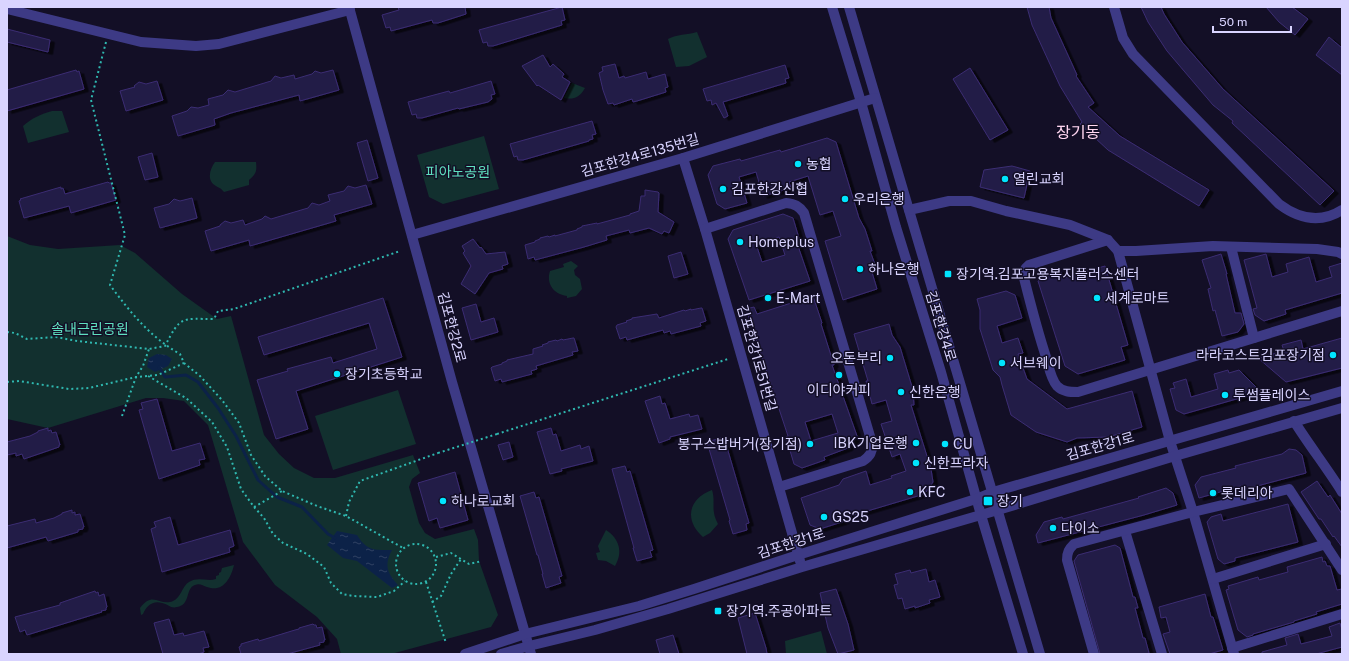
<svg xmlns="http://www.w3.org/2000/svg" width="1349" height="661" font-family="'Public Sans','Noto Sans KR',sans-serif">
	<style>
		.park { fill: #12302f }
		.water { fill: url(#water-ripples) }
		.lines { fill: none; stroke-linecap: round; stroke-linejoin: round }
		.stream { stroke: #0c2248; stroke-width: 3 }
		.building { fill: #241b47; stroke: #3b2d73; fill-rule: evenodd; filter: url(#shadow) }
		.path { stroke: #2fb8b0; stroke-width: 2; stroke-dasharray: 2 3; stroke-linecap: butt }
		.minor { stroke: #3d3a85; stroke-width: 10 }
		.path-bridge { stroke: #2fb8b0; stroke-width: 2; stroke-dasharray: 2 3; stroke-linecap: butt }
		.poi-dot { fill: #00e5ff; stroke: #130f26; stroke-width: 1.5 }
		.labels { text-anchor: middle; stroke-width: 3; stroke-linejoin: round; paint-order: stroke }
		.street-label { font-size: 14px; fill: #d9d4ff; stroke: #130f26 }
		.poi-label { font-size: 14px; fill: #d9d4ff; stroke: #130f26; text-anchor: start }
		.park-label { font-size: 14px; fill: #5fe0c0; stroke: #130f26 }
		.quarter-label { font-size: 16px; fill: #ffd6f0; stroke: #130f26 }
	</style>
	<defs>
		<pattern id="water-ripples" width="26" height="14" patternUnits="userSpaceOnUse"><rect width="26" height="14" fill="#0c2248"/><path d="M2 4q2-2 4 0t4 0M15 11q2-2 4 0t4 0" fill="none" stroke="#2f4163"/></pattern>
		<filter id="shadow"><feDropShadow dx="4.5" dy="2.5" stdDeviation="0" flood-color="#0009"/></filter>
	</defs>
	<rect width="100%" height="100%" fill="#130f26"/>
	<g class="park">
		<path d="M697 32 707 57 689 66 676 67 668 39C677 34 687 35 697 32Z"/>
		<path d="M572 83 585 88C580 97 574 100 564 98Z"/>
		<path d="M52 111H62L69 132 28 143 23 126C32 118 41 114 52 111Z"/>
		<path d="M484 136 499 189 443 204 429 197 417 155Z"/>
		<path d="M215 162H256C257 172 256 174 249 180V185L224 192C221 188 219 188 216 186 206 180 210 169 215 162Z"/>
		<path d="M7 236 30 245 58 249 120 245 135 253 182 294 217 319 231 316 264 435 279 454 294 468 314 478H335L413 455 420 473 412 479 409 487 419 523 425 533 435 539 474 529 478 540 479 561 498 615 491 627 391 654H341L337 639 317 617 275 585 243 542 208 425 184 401 163 398H146L48 428 7 419Z"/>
		<path d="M571 261 578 266 574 270 575 275 580 279 582 289 576 296 567 298V296C553 294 546 283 550 271L564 267 563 264Z"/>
		<path d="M398 390 416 444 333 470 315 416Z"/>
		<path d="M712 490C716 503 710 509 718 524L710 533 703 537C684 520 688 499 712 490Z"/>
		<path d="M606 530C620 539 623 553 615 566L606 561 598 560 596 553 600 552 598 546Z"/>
		<path d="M234 565C231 578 223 593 207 587 203 586 200 583 195 585 185 588 191 605 177 607 171 609 168 604 162 603 153 600 146 606 143 614L141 615 140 608C153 590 160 607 173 601 181 598 182 586 189 582 198 576 207 582 216 579V576L219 575V573L221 572 222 568Z"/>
		<path d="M821 631 827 654H786L785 641Z"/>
	</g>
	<g class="water">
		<path d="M157 354 166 355 172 359 168 366 155 372 147 367 149 358Z"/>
		<path d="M337 531 357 535C367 551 374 550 392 550 384 565 387 573 398 585L392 588 357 561 343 558 327 545Z"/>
	</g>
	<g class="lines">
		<path class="stream" d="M159 367 165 377 186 375 198 382 218 408 236 436 258 480 277 497 302 507 328 534 335 538"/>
	</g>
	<g class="building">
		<path d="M398 7H465L466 14 438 23H433L432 20 391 31 390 27 386 28 382 15 399 10Z"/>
		<path d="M562 7 565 20 561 21 562 25 493 46H488L487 42 483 43 479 30Z"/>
		<path d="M1027 7H1049L1051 18 1077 75 1076 76 1094 103 1088 107 1120 136 1209 190 1199 206 1108 150 1080 124 1082 122 1060 86 1032 25Z"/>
		<path d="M1141 7H1161L1164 14 1182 42 1223 89 1334 191 1320 205 1232 123 1233 121 1213 105 1167 51 1148 22Z"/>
		<path d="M1266 7H1292L1308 19 1295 35 1279 22Z"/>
		<path d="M7 29 50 40 48 52 7 42Z"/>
		<path d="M1329 37 1342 48V75L1316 55Z"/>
		<path d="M543 55 550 67 553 64 564 74 562 77 570 82 561 100 538 85 537 86 522 66Z"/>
		<path d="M615 64 619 78 624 76 625 78 646 72 648 79 665 74 668 87 665 88 666 92 637 101 633 102 632 99 614 105 613 103 608 104 603 90 599 73 603 71 602 67Z"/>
		<path d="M785 65 789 78 785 79 786 83 723 102 728 116 724 118 716 103 712 105 711 100 707 101 703 89Z"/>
		<path d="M970 68 1008 130 990 140 953 79Z"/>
		<path d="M76 70 77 72 79 71 84 89 7 111V90Z"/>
		<path d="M333 70 339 90 300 101 299 95 231 113 214 119 215 125 178 136 172 116 187 111 191 107 198 108 209 105 208 99 223 95 228 90 235 92 271 81 275 76 281 78 294 75 295 79 312 74 315 71 321 73Z"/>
		<path d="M157 81 163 100 126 111 120 91 135 87 134 86 139 82 146 84Z"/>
		<path d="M491 81 495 94 491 95 492 99 488 102 463 108 459 109 458 108 422 118H417L416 114 412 115 408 102 449 91 450 93Z"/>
		<path d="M592 121 596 134 592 135 593 139 589 140V141L523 160H518L517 156 514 157 510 144Z"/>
		<path d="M827 138 836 142 859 218 865 229 872 251H870L876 267 871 269 877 289 843 300 825 241 841 236 833 211 820 215 808 176 789 182 791 188 763 196 756 172 739 177 747 203 725 209 717 204 708 175 713 166 740 159 741 161 780 150 781 152Z"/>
		<path d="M367 140 378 178 368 181 357 143Z"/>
		<path d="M152 153 158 177 145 180 138 157Z"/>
		<path d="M1012 166 1030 171 1024 198 980 187 984 170Z"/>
		<path d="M108 182 109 183H111L116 200 71 213 69 206 24 218 19 201 21 200 20 199 61 187V189L63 188 65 194Z"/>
		<path d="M366 185 372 204 334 215 336 221 250 246 249 240 211 251 205 231 220 226V225L225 221 231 223 243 220 245 225 262 219 265 216 271 219 308 208 312 203 319 205 330 201 328 195 344 191 348 186 355 188Z"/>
		<path d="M645 190 658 192 659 193 658 212 674 222 669 233 664 231 662 234 649 228 630 233 629 230 606 236 607 240 584 247 535 260 534 257 528 259 525 245 535 242V241L540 239V238L548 236 549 237 555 235V236L577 230V229L582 227V226L597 223V224L630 215V214L639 211 641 196H645Z"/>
		<path d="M192 198 197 218 160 228 154 208 169 204 174 199 180 201Z"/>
		<path d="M783 214 793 218 801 245 798 246 810 281 749 300 728 239 733 230ZM779 237 785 255 762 262 756 244Z"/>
		<path d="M473 239 480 248 481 247 486 254 505 252 508 264 502 266 503 269 489 273 475 294 461 284 471 266 463 253 465 251 462 246Z"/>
		<path d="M681 252 688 274 674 278 668 256Z"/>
		<path d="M1221 254 1227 274H1226L1235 313H1241L1244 324 1238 332 1222 336 1215 310 1213 311 1208 289 1211 288 1202 260Z"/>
		<path d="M1266 254 1272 277 1288 272 1286 264 1309 257 1316 282 1332 277 1329 267 1342 263V293L1285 310 1286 314 1264 321 1255 315 1253 309 1257 308 1244 260Z"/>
		<path d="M1105 266 1128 345 1121 347 1125 360 1078 374 1065 366 1038 281 1044 275 1060 270 1063 278Z"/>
		<path d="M1006 291 1015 295 1022 318 997 326 1002 343 1018 338 1023 353 1018 354 1027 379 1067 409 1132 391 1142 427 1108 437 1077 438 1067 442 1036 432 1011 415 1002 385 1000 377 993 370 980 329V310L977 299Z"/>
		<path d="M813 296 822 323 821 324 834 365H832L857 436 848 448 824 457 825 460 802 468 794 464 786 437 788 436 746 309 754 307 757 314ZM832 414 838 433 811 441 805 422Z"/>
		<path d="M383 298 402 357 296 391 308 429 276 439 257 380 288 371 287 369 331 357 333 363 377 349 369 323 264 355 258 337Z"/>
		<path d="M476 304 481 322 494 318 498 332 471 340 462 308Z"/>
		<path d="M701 308H702L706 321 700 323 701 326 671 334 670 331 664 333 663 330 627 340 626 337 620 339 616 327 617 325 627 322 626 321 632 319V318L657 314 659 318 684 310 685 311 691 309V310Z"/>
		<path d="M889 324 892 335 900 347 913 390 914 405H911L931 469 933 482 927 491 921 495 844 518 845 521 820 529 810 525 801 498 839 485 843 479 866 471 870 485 892 478 891 476 906 471 900 454 892 457 881 424 892 421 886 400 872 404 866 381H868L854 334Z"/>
		<path d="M573 338H574L578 351 572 352 573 355 536 366 537 369 531 371 532 374 502 382 501 379 495 381 491 368 492 367 502 364V363L507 361V360L533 354V349L543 346 542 345 548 343V342L556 340 557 341 562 339 563 340Z"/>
		<path d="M1342 338V368L1286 382 1258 358 1284 351 1282 345 1301 340 1303 349Z"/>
		<path d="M1228 370 1229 373 1239 370 1261 392 1184 414 1176 410 1170 389 1175 388 1173 383 1186 379 1191 397 1218 389 1214 374Z"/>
		<path d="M660 396 662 404 665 403 670 419 689 414 690 417 698 415 702 429 670 437V439L659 443 645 401Z"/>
		<path d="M157 399 172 451 200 443 205 459 199 460 200 465 159 479 139 410 143 409 141 403Z"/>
		<path d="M48 428V431L51 430 52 433 56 432 60 445H59V447L24 459 22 454 16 456V453L7 455V442L30 436 38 432V431Z"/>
		<path d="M551 428 553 435 556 434 561 451 580 445 581 449 589 446 593 461 561 469 562 471 550 474 537 432Z"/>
		<path d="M721 438 723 445 726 444 749 523 746 524 747 530 733 534 729 521 730 520 707 442Z"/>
		<path d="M509 442 513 457 503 460 498 445Z"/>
		<path d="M1289 449 1296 450 1302 455 1306 473 1242 490 1241 486 1199 498 1195 485 1201 477 1236 468 1235 466 1282 454Z"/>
		<path d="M625 466 627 472 630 471 653 550 650 551 652 557 637 561 633 548H634L612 469Z"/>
		<path d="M455 472 468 520 440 528 437 518 429 521 418 483Z"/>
		<path d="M1317 481 1328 497 1330 495 1342 514V547L1334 536 1333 537 1321 519H1319L1301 492Z"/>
		<path d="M1166 488 1173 493 1177 505 1144 515 1038 543 1036 535 1044 522 1062 517 1063 519 1139 498 1138 497Z"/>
		<path d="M534 492 536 498 539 497 562 576 559 577 561 583 546 588 542 574H543L538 555H537L520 496Z"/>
		<path d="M1288 504 1298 542 1235 558V561L1224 564 1218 559 1207 522 1211 517 1221 514 1223 521Z"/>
		<path d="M72 510V513L75 512V515L80 514 84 527H83V529L78 530V532L48 541 46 537 7 548V526L35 519 36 523 54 518 62 514V513Z"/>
		<path d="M170 517 178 545 230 530 234 546 229 548 230 552 162 572 151 529 156 527 154 522Z"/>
		<path d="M1115 545 1120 548 1133 597H1135L1138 608H1135L1143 638H1145L1149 653 1145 654H1100L1074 561 1078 555Z"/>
		<path d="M1322 557 1323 562 1325 561 1327 566H1330L1337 590 1342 589V604L1316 612 1317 614 1294 621V622L1253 634V635L1247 637 1238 630 1226 590 1229 589 1228 586 1258 577 1259 580 1288 572 1287 567Z"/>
		<path d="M926 569 929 582 935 580 940 597 929 600 930 603 915 608V606L905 609 902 598 898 599 894 585 898 584 895 574 910 570 911 573Z"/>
		<path d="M836 589 848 624 854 650 838 654 828 628 820 593Z"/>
		<path d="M95 591 96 593 98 592 99 596 104 594 107 607 106 608V610L101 611 102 612 27 635 25 630 20 632 15 617 60 605V603Z"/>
		<path d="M1205 594 1211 617H1213L1223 650 1209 654H1170L1163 634 1170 632 1166 617 1161 618 1159 607Z"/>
		<path d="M755 613 766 648 767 654H747L738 618Z"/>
		<path d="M169 619 174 635 183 633 184 636 204 631 209 647 203 648 204 652 198 654H163L154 623Z"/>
		<path d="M1340 623 1342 630V647L1316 654H1262V652L1287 645 1285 638 1298 634 1301 644 1332 636 1329 627Z"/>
		<path d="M313 624 314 625H316L317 628 322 627 325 640H324V642L319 643 320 645 287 654H241L239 647 241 646V644L258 639 259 641 295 630 299 629V628Z"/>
		<path d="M673 635 679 654H660L656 640Z"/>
	</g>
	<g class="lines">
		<g class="path">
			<path d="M106 42 91 100 125 235 110 285C130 312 150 337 180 354L184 363 200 376 222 400 239 423 251 455 265 476 282 491 317 506 346 516 403 548"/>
			<path d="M7 332 15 333 27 339 56 337 77 341 149 349 165 346C181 315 181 319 214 319L218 311 234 309 400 251"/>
			<path d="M148 376 186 398 212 422 227 447 241 489 254 507 264 518 273 534 283 543 307 554 324 567 331 583 342 594 353 596 377 597 394 591 405 581"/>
			<path d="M7 382 19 381 69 389 89 388 136 377 158 375 184 363"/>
			<path d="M122 416 136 377 143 366 149 349"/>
			<path d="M497 434 728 359"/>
			<path d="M254 507 282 491"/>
			<path d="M346 516 349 502 360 481 438 453"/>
			<circle cx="416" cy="564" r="20"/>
			<path d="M436 557 451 553 469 564 482 561"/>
			<path d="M426 582 446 643"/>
			<path d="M432 602 441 596 451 574 461 559"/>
		</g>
		<g class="minor">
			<path d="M349 7 452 382 531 654"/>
			<path d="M832 7 861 102 896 227 941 372 981 515 1023 654"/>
			<path d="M849 7 1040 654"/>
			<path d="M1114 7 1123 38 1133 54 1279 204C1299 219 1320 224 1342 210"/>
			<path d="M7 9 141 42 196 46 219 44 350 10"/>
			<path d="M683 158 705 229 800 561"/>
			<path d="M909 210 949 201H971L1006 211 1070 225 1108 240 1118 251 1170 441 1193 512 1234 654"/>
			<path d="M705 229 786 203C795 204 799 206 804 213L872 443C873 452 870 456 863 461L779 487"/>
			<path d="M412 235 683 158 875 98"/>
			<path d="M1108 240 1029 265C1024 269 1023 272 1024 278 1031 306 1038 333 1047 360 1049 368 1051 379 1057 386 1063 392 1070 392 1078 392L1342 311"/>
			<path d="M1231 247 1254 338"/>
			<path d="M1118 251H1136L1213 246 1317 249 1338 252 1342 254"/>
			<path d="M1294 421C1309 445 1327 468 1342 492"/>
			<path d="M1125 531 1162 654"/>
			<path d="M1213 579 1326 544"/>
			<path d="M1232 648 1342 614"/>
			<path d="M465 654 525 634 639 606 694 589 798 555 976 499 993 492 1342 391"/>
			<path d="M501 654 529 646 595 630 668 609 802 567 998 510 1175 456 1342 408"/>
			<path d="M1094 654 1067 560C1067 552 1069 549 1074 544L1193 512 1289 489 1342 570"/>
		</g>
		<path class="path-bridge" d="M438 453 497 434"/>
	</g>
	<g class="poi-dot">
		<circle cx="798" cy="164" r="4"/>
		<circle cx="1005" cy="179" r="4"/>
		<circle cx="723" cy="189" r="4"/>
		<circle cx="845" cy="199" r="4"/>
		<circle cx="740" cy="242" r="4"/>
		<circle cx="860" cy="269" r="4"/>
		<rect x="944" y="270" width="8" height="8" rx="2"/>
		<circle cx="768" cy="298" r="4"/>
		<circle cx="1097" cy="298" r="4"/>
		<circle cx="1333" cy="355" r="4"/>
		<circle cx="890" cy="358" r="4"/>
		<circle cx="1002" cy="363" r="4"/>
		<circle cx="337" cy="374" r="4"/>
		<circle cx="839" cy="375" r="4"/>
		<circle cx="901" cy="392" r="4"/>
		<circle cx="1225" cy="395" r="4"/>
		<circle cx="916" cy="443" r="4"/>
		<circle cx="810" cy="444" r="4"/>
		<circle cx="945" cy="444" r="4"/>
		<circle cx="916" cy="463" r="4"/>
		<circle cx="910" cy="492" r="4"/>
		<circle cx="1213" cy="493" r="4"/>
		<circle cx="443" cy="501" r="4"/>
		<rect x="983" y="496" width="10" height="10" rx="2"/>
		<circle cx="824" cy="517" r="4"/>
		<circle cx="1053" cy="528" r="4"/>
		<rect x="714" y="607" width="8" height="8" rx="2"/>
	</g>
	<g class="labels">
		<g class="street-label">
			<text transform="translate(640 155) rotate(-16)" y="5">김포한강4로135번길</text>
			<text transform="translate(941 326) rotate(73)" y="5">김포한강4로</text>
			<text transform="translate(452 327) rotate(75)" y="5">김포한강2로</text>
			<text transform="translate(757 358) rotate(74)" y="5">김포한강1로51번길</text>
			<text transform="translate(1100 446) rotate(-16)" y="5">김포한강1로</text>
			<text transform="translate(791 543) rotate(-18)" y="5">김포한강1로</text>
		</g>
		<g class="poi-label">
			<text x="806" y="169">농협</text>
			<text x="1013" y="184">열린교회</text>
			<text x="731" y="194">김포한강신협</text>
			<text x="853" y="204">우리은행</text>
			<text x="748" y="247">Homeplus</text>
			<text x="868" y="274">하나은행</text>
			<text x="956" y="279">장기역.김포고용복지플러스센터</text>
			<text x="776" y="303">E-Mart</text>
			<text x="1105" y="303">세계로마트</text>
			<text x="1325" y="360" text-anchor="end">라라코스트김포장기점</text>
			<text x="882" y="363" text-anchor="end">오돈부리</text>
			<text x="1010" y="368">서브웨이</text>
			<text x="345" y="379">장기초등학교</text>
			<text x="839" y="395" text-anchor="middle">이디야커피</text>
			<text x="909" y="397">신한은행</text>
			<text x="1233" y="400">투썸플레이스</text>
			<text x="908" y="448" text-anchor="end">IBK기업은행</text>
			<text x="802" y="449" text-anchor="end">봉구스밥버거(장기점)</text>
			<text x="953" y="449">CU</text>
			<text x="924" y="468">신한프라자</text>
			<text x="918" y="497">KFC</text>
			<text x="1221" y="498">롯데리아</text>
			<text x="451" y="506">하나로교회</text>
			<text x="997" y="506">장기</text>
			<text x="832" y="522">GS25</text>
			<text x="1061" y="533">다이소</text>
			<text x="726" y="616">장기역.주공아파트</text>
		</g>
		<g class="park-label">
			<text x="458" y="177">피아노공원</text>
			<text x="90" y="334">솔내근린공원</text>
		</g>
		<g class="quarter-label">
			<text x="1078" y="138">장기동</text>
		</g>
	</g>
	<rect width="1349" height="661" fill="none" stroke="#d9d4ff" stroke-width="16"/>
	<path d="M1213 26v6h78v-6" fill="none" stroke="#d9d4ff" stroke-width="2"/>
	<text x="1219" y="26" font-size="12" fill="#d9d4ff" stroke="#130f26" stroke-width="3" paint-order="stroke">50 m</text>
</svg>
